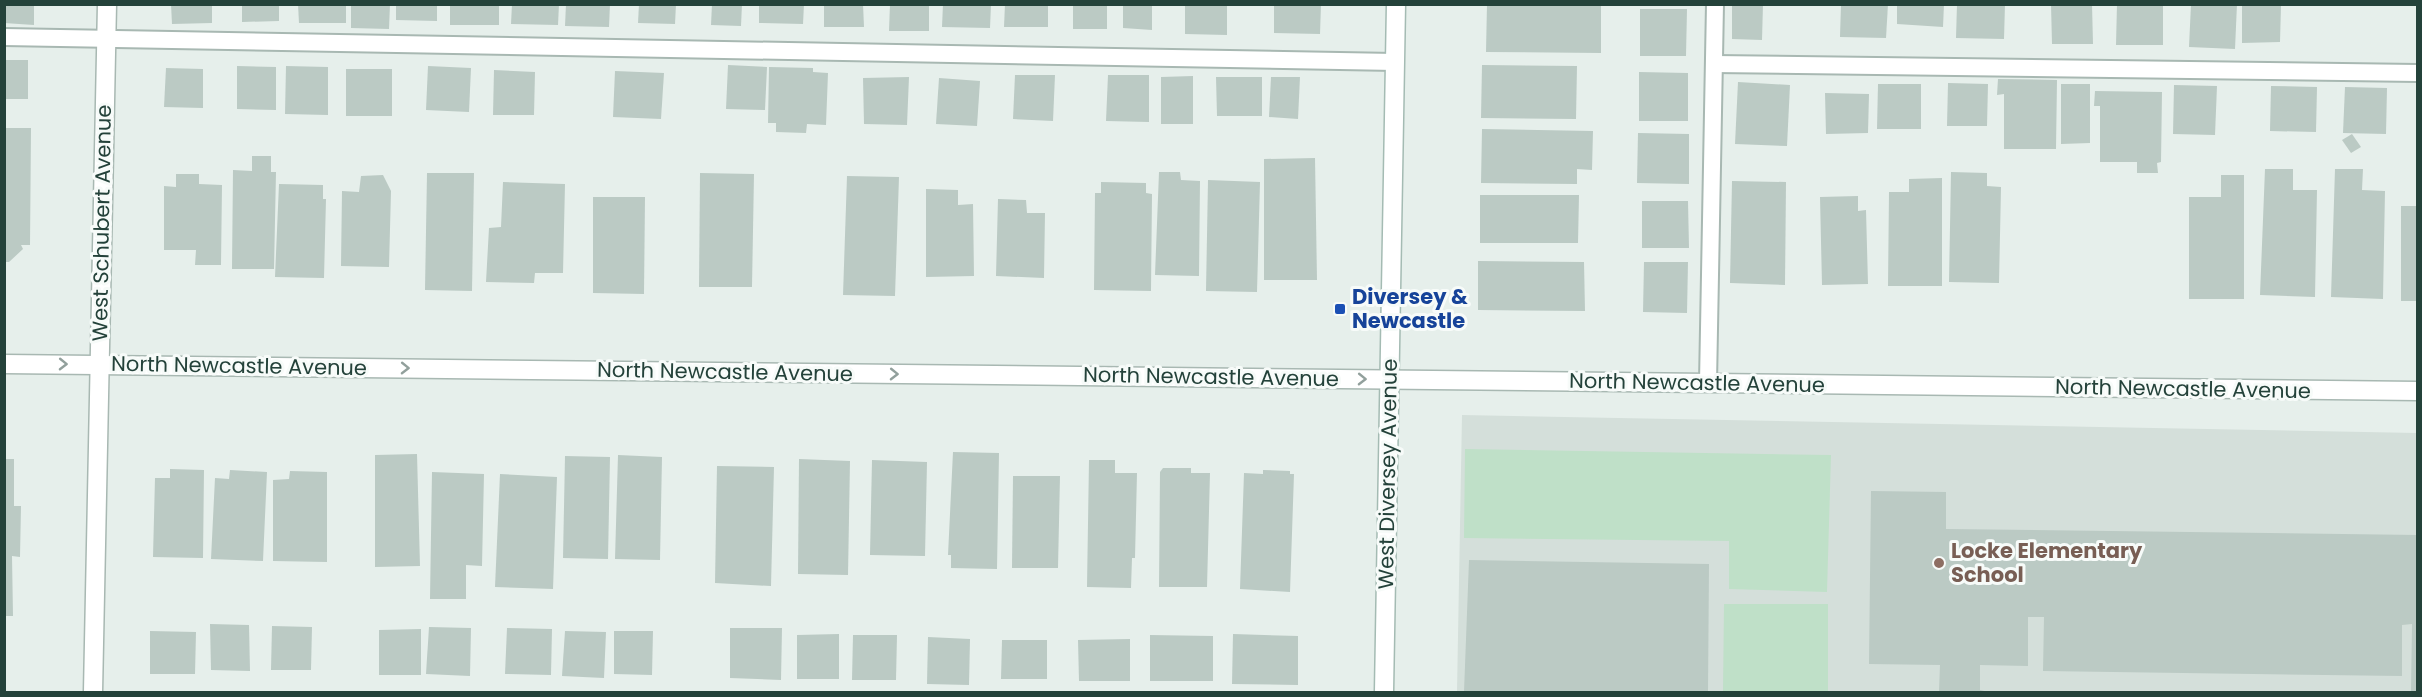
<svg xmlns="http://www.w3.org/2000/svg" width="2422" height="697" font-family="Poppins,sans-serif">
	<style>
		.built { fill: #d4dfda }
		.green { fill: #bfe0c8 }
		.building { fill: #bbcac4 }
		.lines { fill: none; stroke-linecap: round; stroke-linejoin: round }
		.lane-casing { stroke: #a8b8b2; stroke-width: 20 }
		.street-casing { stroke: #a8b8b2; stroke-width: 21 }
		.secondary-casing { stroke: #a4bbb3; stroke-width: 21 }
		.lane { stroke: #fff; stroke-width: 16 }
		.street { stroke: #fff; stroke-width: 18 }
		.secondary { stroke: #fff; stroke-width: 18 }
		.oneway { stroke: #92a09c }
		.transit-dot { fill: #1a4fb4; stroke: #f7fbf9; stroke-width: 2 }
		.education-dot { fill: #8d6e63; stroke: #f7fbf9; stroke-width: 2 }
		.labels { text-anchor: middle; stroke-width: 6; stroke-linejoin: round; paint-order: stroke }
		.street-label { font-size: 21px; fill: #24423a; stroke: #f7fbf9 }
		.transit-label { font-size: 21px; font-weight: bold; fill: #164399; stroke: #f7fbf9; text-anchor: start }
		.education-label { font-size: 21px; font-weight: bold; fill: #785e54; stroke: #f7fbf9; text-anchor: start }
	</style>
	<rect width="100%" height="100%" fill="#e6efeb"/>
	<path class="built" d="M1462 415 2417 433V692H1457Z"/>
	<g class="green">
		<path d="M1465 449 1831 455 1827 592 1729 589V541L1464 538Z"/>
		<path d="M1724 604H1828V692H1723Z"/>
	</g>
	<g class="building">
		<path d="M4 4H34V25L4 23Z"/>
		<path d="M171 4H212V23L172 24Z"/>
		<path d="M242 4H279V21L242 22Z"/>
		<path d="M298 4H346V23H299Z"/>
		<path d="M351 4H390L389 29 351 28Z"/>
		<path d="M396 4H437V21L396 20Z"/>
		<rect x="450" y="4" width="49" height="21"/>
		<path d="M512 4H559L558 25 511 24Z"/>
		<path d="M566 4H610L609 27 565 26Z"/>
		<path d="M639 4H676L675 24 638 23Z"/>
		<path d="M712 4H742L741 26 711 25Z"/>
		<path d="M759 4H804L803 24 759 23Z"/>
		<path d="M824 4H863L864 27H824Z"/>
		<path d="M890 4H929V31H889Z"/>
		<path d="M943 4H991L990 28 942 27Z"/>
		<path d="M1005 4H1048V27H1004Z"/>
		<rect x="1073" y="4" width="34" height="25"/>
		<path d="M1123 4H1152V30L1123 28Z"/>
		<path d="M1185 4H1227V35L1185 34Z"/>
		<path d="M1274 4H1321L1320 34 1274 33Z"/>
		<path d="M1487 4H1601V53L1486 52Z"/>
		<path d="M1732 4H1763L1762 40 1732 39Z"/>
		<path d="M1841 4H1888L1886 38 1840 37Z"/>
		<path d="M1897 4H1944L1943 27 1897 24Z"/>
		<path d="M1957 4H2005L2004 39 1956 38Z"/>
		<path d="M2051 4H2092L2093 44H2052Z"/>
		<path d="M2117 4H2163V45H2116Z"/>
		<path d="M2191 4H2237L2235 49 2189 47Z"/>
		<path d="M2242 5H2281L2280 42 2242 43Z"/>
		<path d="M1640 9H1687L1686 56H1640Z"/>
		<rect x="5" y="60" width="23" height="39"/>
		<path d="M728 65 767 67 765 110 726 109Z"/>
		<path d="M1482 65 1577 66 1576 119 1481 118Z"/>
		<path d="M237 66 276 67V110L237 109Z"/>
		<path d="M286 66 328 67V115L285 114Z"/>
		<path d="M428 66 471 68 469 112 426 110Z"/>
		<path d="M769 67 813 68V72L828 73 826 125 807 124 806 133 776 132V123H768Z"/>
		<path d="M166 68 203 69V108L164 107Z"/>
		<rect x="346" y="69" width="46" height="47"/>
		<path d="M494 70 535 72 534 115H493Z"/>
		<path d="M615 71 664 73 661 119 613 117Z"/>
		<path d="M1639 72 1688 73V121H1639Z"/>
		<path d="M1015 75H1055L1053 121 1013 119Z"/>
		<path d="M1108 75H1149V122L1106 121Z"/>
		<path d="M1193 76V124H1161V77Z"/>
		<path d="M909 77 907 125 864 124 863 78Z"/>
		<path d="M1216 77H1262V116H1217Z"/>
		<path d="M1271 77H1300L1298 119 1269 117Z"/>
		<path d="M939 78 980 81 977 126 936 124Z"/>
		<path d="M1998 79 2057 80 2056 149H2004V94L1997 95Z"/>
		<path d="M1738 82 1790 85 1787 146 1735 144Z"/>
		<path d="M1948 83 1988 84 1987 126H1947Z"/>
		<path d="M1878 84H1921V129H1877Z"/>
		<path d="M2061 84H2090V143L2061 144Z"/>
		<path d="M2174 85 2217 86 2215 135 2173 134Z"/>
		<path d="M2271 86 2317 87 2316 132 2270 131Z"/>
		<path d="M2345 87 2387 88 2386 134 2343 133Z"/>
		<path d="M2095 91 2162 92 2161 162 2157 163 2158 173H2137V162H2100V106H2094Z"/>
		<path d="M1825 93 1869 94 1868 133 1826 134Z"/>
		<path d="M4 128H31L30 245H21L23 249 9 262H4Z"/>
		<path d="M1482 129 1593 131 1592 170 1577 169V184L1481 183Z"/>
		<path d="M1638 133 1689 134V184L1637 183Z"/>
		<path d="M2352 134 2361 147 2351 153 2342 140Z"/>
		<path d="M252 156H271V172H276L274 269H232L233 170 252 171Z"/>
		<path d="M1315 158 1317 280H1264V159Z"/>
		<path d="M2265 169H2293V190H2317L2315 297 2260 295Z"/>
		<path d="M2335 169H2363L2362 190 2385 191 2383 299 2331 297Z"/>
		<path d="M1159 172H1180L1181 180 1200 181 1199 276 1155 275Z"/>
		<path d="M1951 172 1987 173V186L2001 187 1999 283 1949 282Z"/>
		<path d="M427 173H474L472 291 425 290Z"/>
		<path d="M700 173 754 174 752 287H699Z"/>
		<path d="M176 174H199V184L222 185 221 265H195L196 250H164V186L176 187Z"/>
		<path d="M383 175 391 191 389 267 341 266 342 191 359 192 361 176Z"/>
		<path d="M2221 175H2244V299H2189V197H2221Z"/>
		<path d="M847 176 899 177 895 296 843 295Z"/>
		<path d="M1942 178V286H1888L1889 192H1909V179Z"/>
		<path d="M1208 180 1260 182 1257 292 1206 291Z"/>
		<path d="M1732 181 1786 182 1785 285 1730 283Z"/>
		<path d="M503 182 565 184 563 273H535L534 283 486 282 489 228 501 227Z"/>
		<path d="M1101 182 1146 183V193L1152 194 1151 291 1094 290 1095 193H1101Z"/>
		<path d="M279 184 323 185V199H326L324 278 275 277Z"/>
		<path d="M926 189 958 190V205L973 204 974 276 926 277Z"/>
		<path d="M1480 195H1579L1578 243H1480Z"/>
		<path d="M1858 196V211L1866 210 1868 284 1822 285 1820 197Z"/>
		<path d="M593 197H645L644 294 593 293Z"/>
		<path d="M998 199 1026 200 1027 213H1045L1044 278 996 276Z"/>
		<path d="M1642 201H1688L1689 248H1642Z"/>
		<rect x="2401" y="206" width="17" height="95"/>
		<path d="M1478 261 1584 262 1585 311 1478 310Z"/>
		<path d="M1644 262H1688L1687 313 1643 312Z"/>
		<path d="M953 452 999 453 997 569 951 568V555H948Z"/>
		<path d="M417 454 420 566 375 567V455Z"/>
		<path d="M618 455 662 457 660 560 615 559Z"/>
		<path d="M565 456 610 457 608 559 563 558Z"/>
		<path d="M5 459H14V506H21L20 557 12 556 13 616H5Z"/>
		<path d="M799 459 850 461 848 575 798 574Z"/>
		<path d="M872 460 927 462 925 556 870 555Z"/>
		<path d="M1089 460H1115V473H1137L1135 558H1132L1131 588 1087 587Z"/>
		<path d="M717 466 774 467 771 586 715 583Z"/>
		<path d="M1163 468H1191V473H1210L1207 587H1159L1160 472Z"/>
		<path d="M170 469 204 470 203 558 153 557 155 478H170Z"/>
		<path d="M230 470 267 472 263 561 211 559 215 478 229 479Z"/>
		<path d="M1263 470 1290 471V474H1294L1290 592 1240 589 1244 473 1263 474Z"/>
		<path d="M290 471 327 472V562L273 561V480L289 479Z"/>
		<path d="M432 472 484 474 482 566 466 565V599H430Z"/>
		<path d="M500 474 557 477 553 589 495 587Z"/>
		<path d="M1013 476H1060L1058 568H1012Z"/>
		<path d="M1871 491 1946 492V529L2418 535V692H2411L2412 624 2402 625V676L2043 671 2044 617H2028V666L1980 665V690L1989 692H1939L1940 665 1869 664Z"/>
		<path d="M1469 560 1709 564 1708 692H1464Z"/>
		<path d="M210 624 249 625 250 671 211 670Z"/>
		<path d="M272 626 312 627 311 670H271Z"/>
		<path d="M429 627 471 628 470 676 426 674Z"/>
		<path d="M507 628 552 629 551 675 505 674Z"/>
		<path d="M730 628H782L781 680 730 678Z"/>
		<path d="M421 629V675H379V630Z"/>
		<path d="M150 631 196 632 195 674H150Z"/>
		<path d="M565 631 606 632 604 678 562 676Z"/>
		<path d="M614 631H653L652 675 614 674Z"/>
		<path d="M839 634V679H797V635Z"/>
		<path d="M1233 634 1298 636V685L1232 684Z"/>
		<path d="M853 635H897L896 680H852Z"/>
		<path d="M1150 635 1213 636V681H1150Z"/>
		<path d="M928 637 970 639 969 685 927 684Z"/>
		<path d="M1130 639V681H1079L1078 640Z"/>
		<path d="M1002 640H1047V679H1001Z"/>
	</g>
	<g class="lines">
		<defs>
			<g id="lane">
				<path d="M4 37 1395 62"/>
				<path d="M1714 64 2418 73"/>
				<path d="M1708 383 1715 4"/>
			</g>
			<g id="street">
				<path d="M4 364 2418 391"/>
				<path d="M93 692 107 4"/>
			</g>
			<path id="secondary" d="M1384 692 1396 4"/>
		</defs>
		<use href="#lane" class="lane-casing"/>
		<use href="#street" class="street-casing"/>
		<use href="#secondary" class="secondary-casing"/>
		<use href="#lane" class="lane"/>
		<use href="#street" class="street"/>
		<use href="#secondary" class="secondary"/>
	</g>
	<defs><path id="oneway-chevron" d="M-2-3.5L2.5 0L-2 3.5" fill="none" stroke-width="1.6" stroke-linecap="round" stroke-linejoin="round" transform="scale(1.5)"/></defs>
	<g class="oneway">
		<use href="#oneway-chevron" transform="translate(63 364) rotate(1)"/>
		<use href="#oneway-chevron" transform="translate(405 368) rotate(1)"/>
		<use href="#oneway-chevron" transform="translate(894 374) rotate(1)"/>
		<use href="#oneway-chevron" transform="translate(1362 379) rotate(1)"/>
	</g>
	<rect class="transit-dot" x="1334" y="303" width="12" height="12" rx="3"/>
	<circle class="education-dot" cx="1939" cy="563" r="6"/>
	<g class="labels">
		<g class="street-label">
			<text transform="translate(102 223) rotate(-89)" y="7">West Schubert Avenue</text>
			<text transform="translate(239 366) rotate(1)" y="7">North Newcastle Avenue</text>
			<text transform="translate(725 372) rotate(1)" y="7">North Newcastle Avenue</text>
			<text transform="translate(1211 377) rotate(1)" y="7">North Newcastle Avenue</text>
			<text transform="translate(1697 383) rotate(1)" y="7">North Newcastle Avenue</text>
			<text transform="translate(2183 389) rotate(1)" y="7">North Newcastle Avenue</text>
			<text transform="translate(1388 474) rotate(-89)" y="7">West Diversey Avenue</text>
		</g>
		<g class="transit-label">
			<text x="1352" y="304">Diversey &amp;<tspan x="1352" dy="24">Newcastle</tspan></text>
		</g>
		<g class="education-label">
			<text x="1951" y="558">Locke Elementary<tspan x="1951" dy="24">School</tspan></text>
		</g>
	</g>
	<rect width="2422" height="697" fill="none" stroke="#24423a" stroke-width="12"/>
</svg>
